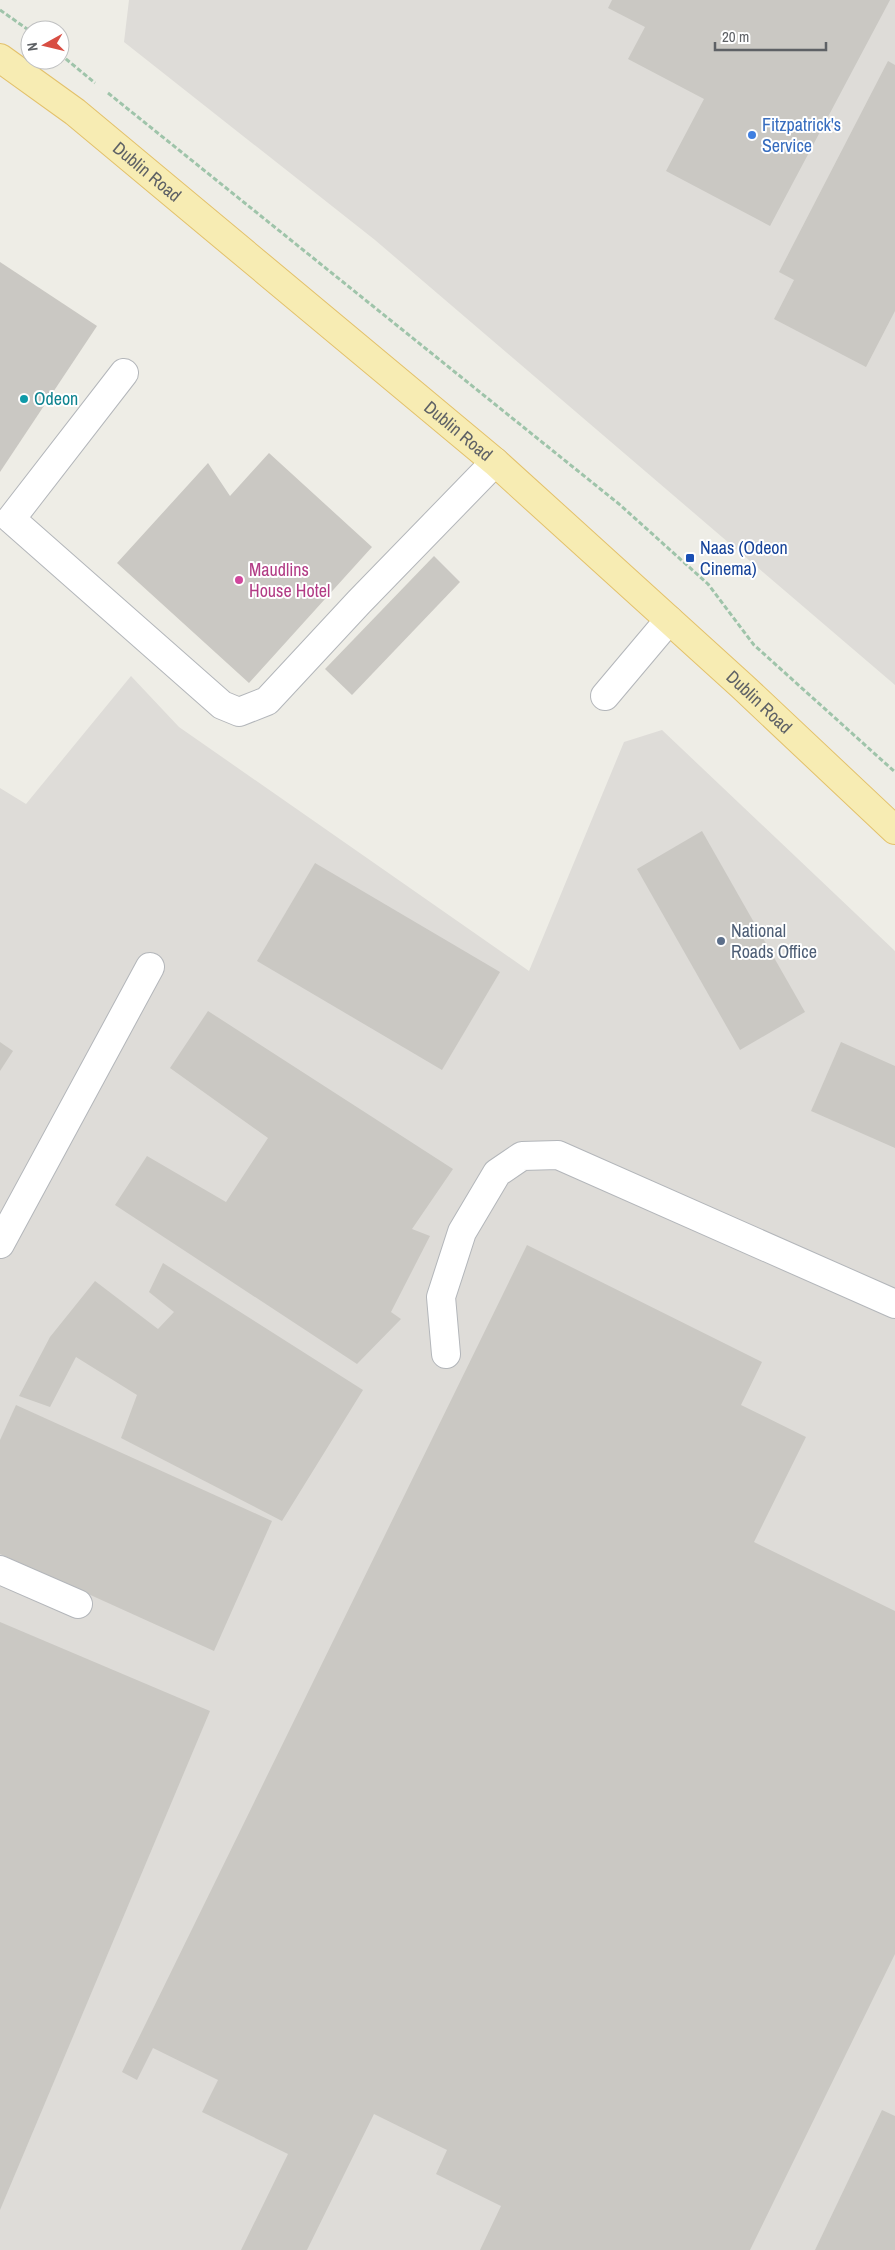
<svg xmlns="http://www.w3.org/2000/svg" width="895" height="2250" font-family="'Archivo Narrow',sans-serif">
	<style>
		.industrial { fill: #dedcd8 }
		.building { fill: #cac8c3 }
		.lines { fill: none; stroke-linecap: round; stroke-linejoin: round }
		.minor-casing { stroke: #b3b6ba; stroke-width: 30 }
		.major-casing { stroke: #e3c16b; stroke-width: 30 }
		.path { stroke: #9fc4aa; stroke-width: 3; stroke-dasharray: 5 2.5; stroke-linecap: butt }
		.minor { stroke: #fff; stroke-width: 28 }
		.major { stroke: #f7ecb3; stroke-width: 28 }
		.shop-dot { fill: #3f7fe0; stroke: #fff; stroke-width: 2 }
		.culture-dot { fill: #0f9aa8; stroke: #fff; stroke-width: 2 }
		.transit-dot { fill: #1a4fb4; stroke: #fff; stroke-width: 2 }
		.hotel-dot { fill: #d1479c; stroke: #fff; stroke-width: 2 }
		.service-dot { fill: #5c6f8a; stroke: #fff; stroke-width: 2 }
		.labels { text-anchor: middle; stroke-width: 4; stroke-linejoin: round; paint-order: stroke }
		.shop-label { font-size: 18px; fill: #366cbe; stroke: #fff; text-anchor: start }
		.street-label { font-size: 18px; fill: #5e6165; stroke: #fff }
		.culture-label { font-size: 18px; fill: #0d838f; stroke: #fff; text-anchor: start }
		.transit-label { font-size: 18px; fill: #164399; stroke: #fff; text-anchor: start }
		.hotel-label { font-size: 18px; fill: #b23c85; stroke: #fff; text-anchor: start }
		.service-label { font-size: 18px; fill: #4e5e75; stroke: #fff; text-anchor: start }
	</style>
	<rect width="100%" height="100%" fill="#eeede6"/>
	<g class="industrial">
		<path d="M129 0H895V685L375 240 124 42Z"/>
		<path d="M131 676 179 727 529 971 624 742 662 730 895 951V2250H0V788L26 804Z"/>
	</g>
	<g class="building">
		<path d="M612 0H890L770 226 666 171 704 99 628 59 645 27 608 8Z"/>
		<path d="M888 61 895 65V311L866 367 774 319 794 280 779 272Z"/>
		<path d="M0 262 97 326 0 472Z"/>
		<path d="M269 453 372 547 249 683 117 563 208 463 230 496Z"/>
		<path d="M434 556 460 582 352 695 325 669Z"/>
		<path d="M702 831 805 1012 740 1050 637 869Z"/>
		<path d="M315 863 500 972 442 1070 257 961Z"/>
		<path d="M208 1011 453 1169 412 1229 430 1236 391 1312 401 1319 357 1364 115 1205 147 1156 226 1202 268 1138 170 1068Z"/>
		<path d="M0 1042 13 1051 0 1071Z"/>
		<path d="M841 1042 895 1066V1148L811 1111Z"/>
		<path d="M527 1245 762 1362 741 1405 806 1437 754 1542 895 1611V1954L750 2250H480L501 2206 436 2174 447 2150 374 2114 307 2250H241L288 2154 202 2112 218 2080 153 2048 137 2080 122 2072Z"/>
		<path d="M163 1263 363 1390 282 1521 121 1438 137 1395 76 1357 50 1407 19 1396 50 1337 95 1281 158 1329 174 1312 149 1292Z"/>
		<path d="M16 1405 272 1521 214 1651 0 1554V1440Z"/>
		<path d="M0 1622 210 1711 0 2210Z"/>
		<path d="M882 2110 895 2116V2250H815Z"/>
	</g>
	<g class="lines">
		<defs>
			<g id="minor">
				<path d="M124 373 11 519 222 705 239 712 267 701 359 602 495 462"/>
				<path d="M605 696 669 620"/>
				<path d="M0 1244 150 967"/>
				<path d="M446 1354 441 1297 462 1232 497 1173 522 1156 558 1155 895 1304"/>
				<path d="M0 1570 78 1604"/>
			</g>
			<g id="major">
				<path id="s1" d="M0 58 75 112 495 462 742 686 895 830"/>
			</g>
		</defs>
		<use href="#minor" class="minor-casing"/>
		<use href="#major" class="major-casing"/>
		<g class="path">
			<path d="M0 10 30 31"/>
			<path d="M60 54 95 83"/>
			<path d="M108 93 619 504 708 584 754 645 895 772"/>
		</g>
		<use href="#minor" class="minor"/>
		<use href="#major" class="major"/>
	</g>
	<circle class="shop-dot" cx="752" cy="135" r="5"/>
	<circle class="culture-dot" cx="24" cy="399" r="5"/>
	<rect class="transit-dot" x="685" y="553" width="10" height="10" rx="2.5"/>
	<circle class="hotel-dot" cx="239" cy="580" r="5"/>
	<circle class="service-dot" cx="721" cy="941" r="5"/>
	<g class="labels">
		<g class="shop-label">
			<text x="762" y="131">Fitzpatrick's<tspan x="762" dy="21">Service</tspan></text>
		</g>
		<g class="street-label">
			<text dy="6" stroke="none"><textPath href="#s1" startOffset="186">Dublin Road</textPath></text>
			<text dy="6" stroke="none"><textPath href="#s1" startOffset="591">Dublin Road</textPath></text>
			<text dy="6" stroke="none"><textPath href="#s1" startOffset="996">Dublin Road</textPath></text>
		</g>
		<g class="culture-label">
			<text x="34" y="405">Odeon</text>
		</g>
		<g class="transit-label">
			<text x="700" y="554">Naas (Odeon<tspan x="700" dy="21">Cinema)</tspan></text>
		</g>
		<g class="hotel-label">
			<text x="249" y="576">Maudlins<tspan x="249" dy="21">House Hotel</tspan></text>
		</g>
		<g class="service-label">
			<text x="731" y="937">National<tspan x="731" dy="21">Roads Office</tspan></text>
		</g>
	</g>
	<g transform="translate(45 45) rotate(262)"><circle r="24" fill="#ffffff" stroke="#bfc0c1"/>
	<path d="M0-4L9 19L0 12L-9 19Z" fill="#d84e43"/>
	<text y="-8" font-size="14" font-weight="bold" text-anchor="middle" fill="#5e6165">N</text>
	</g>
	<path d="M715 42v8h111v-8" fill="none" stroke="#5e6165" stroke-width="2.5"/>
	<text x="722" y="42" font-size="15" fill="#5e6165" stroke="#ffffff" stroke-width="4" paint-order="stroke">20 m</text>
</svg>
